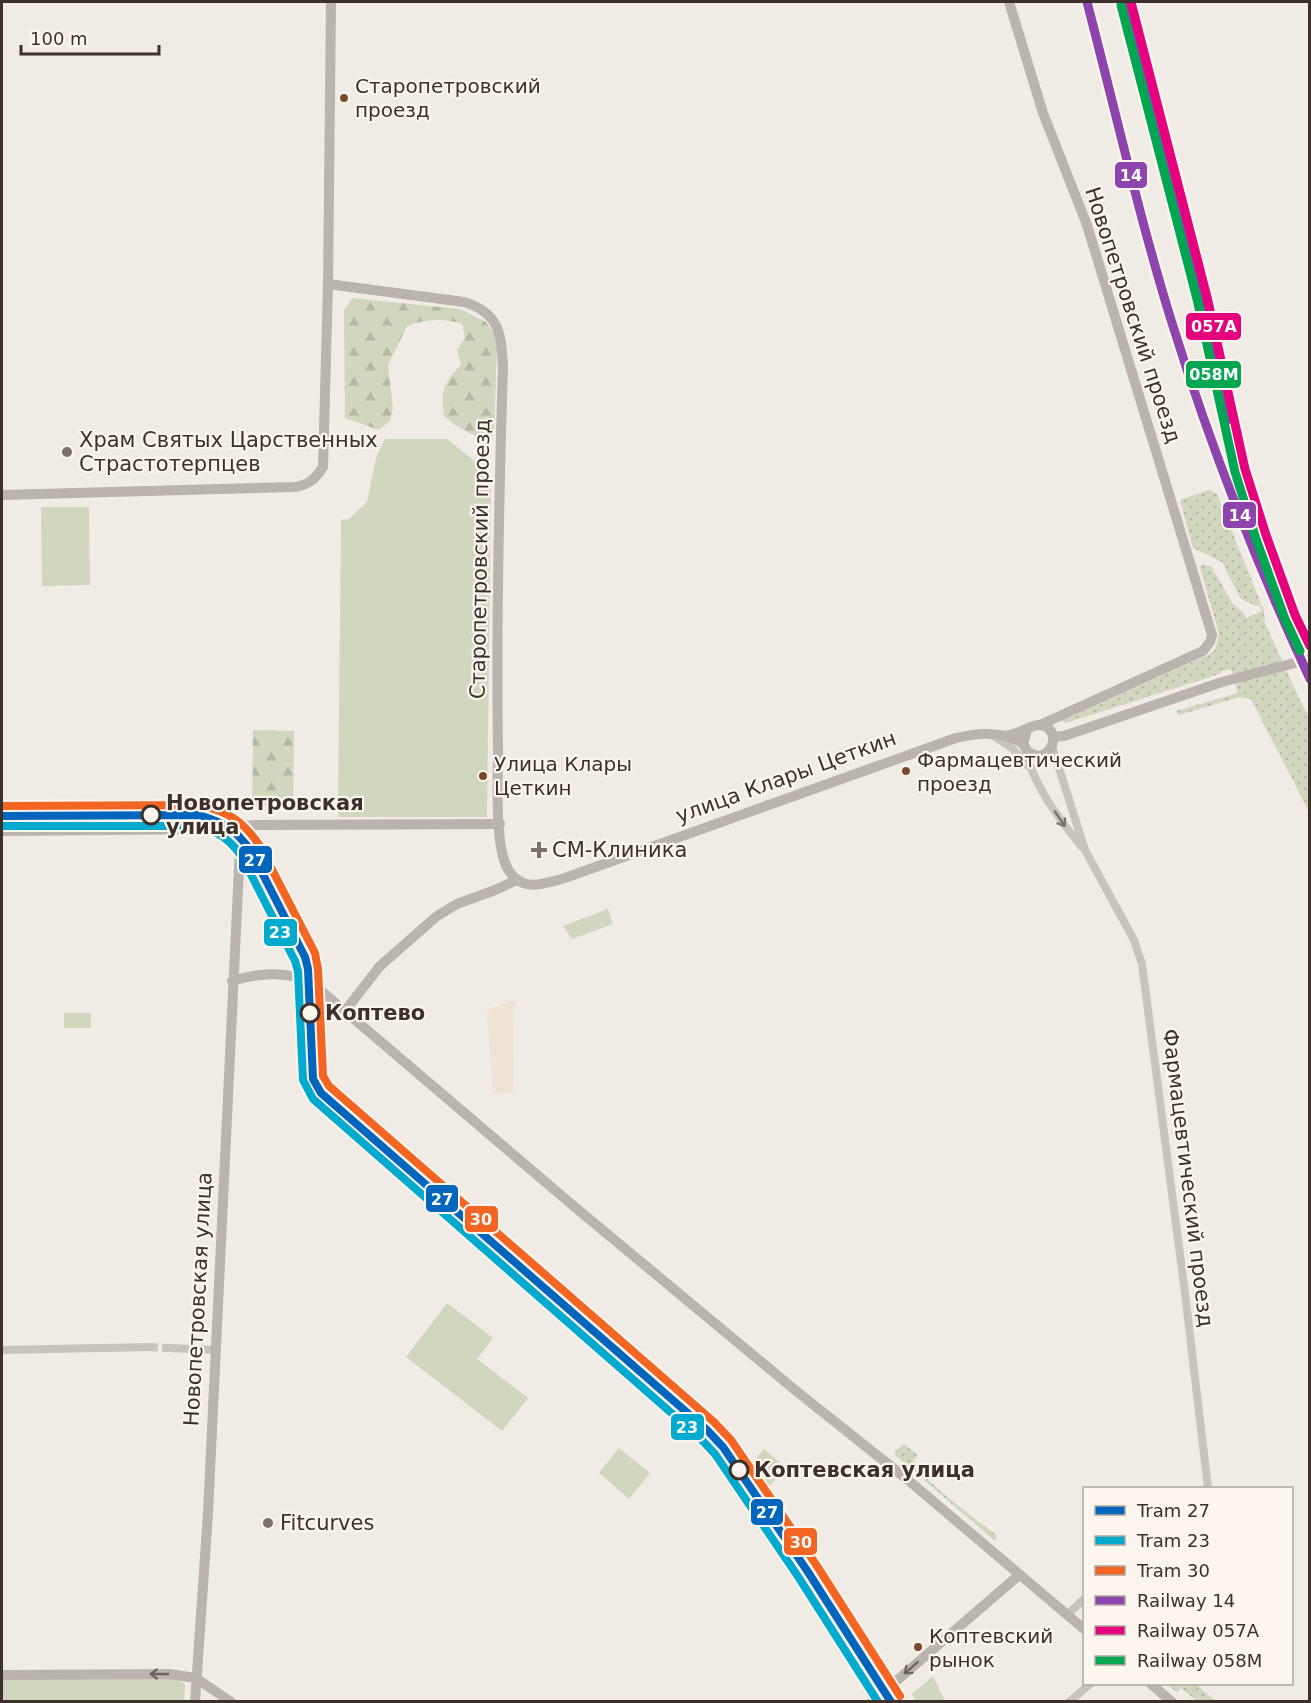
<svg xmlns="http://www.w3.org/2000/svg" width="1311" height="1703" font-family="'DejaVu Sans',sans-serif">
	<style>
		.grass { fill: url(#grass-dots) }
		.forest { fill: url(#forest-firs) }
		.park { fill: #d1d6bf }
		.plaza { fill: #eee3d5 }
		.lines { fill: none; stroke-linecap: round; stroke-linejoin: round }
		.street-tunnel { stroke: #ccc6c0; stroke-width: 8; stroke-dasharray: 8 4; stroke-linecap: butt }
		.street { stroke: #c9c3be; stroke-width: 8 }
		.secondary { stroke: #bab3ae; stroke-width: 10 }
		.rail-1-casing { stroke: #fbf5ee; stroke-width: 14 }
		.rail-2-casing { stroke: #fbf5ee; stroke-width: 14 }
		.rail-3-casing { stroke: #fbf5ee; stroke-width: 14 }
		.rail-1 { stroke: #8e44ad; stroke-width: 9 }
		.rail-2 { stroke: #e5007d; stroke-width: 9 }
		.rail-3 { stroke: #00a651; stroke-width: 9 }
		.tram-1-casing { stroke: #fbf5ee; stroke-width: 12 }
		.tram-2-casing { stroke: #fbf5ee; stroke-width: 12 }
		.tram-3-casing { stroke: #fbf5ee; stroke-width: 12 }
		.tram-1 { stroke: #0065bd; stroke-width: 8 }
		.tram-2 { stroke: #00a9ce; stroke-width: 8 }
		.tram-3 { stroke: #f26522; stroke-width: 8 }
		.oneway { stroke: #7b726d }
		.oneway2 { stroke: #6e645f }
		.bus-dot { fill: #7a4b2a; stroke: #fbf5ee; stroke-width: 2 }
		.poi-dot { fill: #7a716c; stroke: #fbf5ee; stroke-width: 2 }
		.stop-dot { fill: #fbf5ee; stroke: #3b302b; stroke-width: 3 }
		.labels { text-anchor: middle; stroke-width: 4.5; stroke-linejoin: round; paint-order: stroke }
		.bus-label { font-size: 20px; fill: #3b302b; stroke: #fbf5ee; text-anchor: start }
		.street-label { font-size: 21px; fill: #3b302b; stroke: #fbf5ee }
		.poi-label { font-size: 21px; fill: #3b302b; stroke: #fbf5ee; text-anchor: start }
		.stop-label { font-size: 21px; font-weight: bold; fill: #3b302b; stroke: #fbf5ee; text-anchor: start }
		.line-badge { stroke: #fbf5ee; stroke-width: 2 }
		.badge-label { font-size: 16px; text-anchor: middle; font-weight: bold; fill: #fff }
	</style>
	<defs>
		<pattern id="grass-dots" width="8" height="8" patternUnits="userSpaceOnUse" patternTransform="scale(1.5)"><rect width="8" height="8" fill="#d1d6bf"/><path d="M2 2h.1M6 6h.1" fill="none" stroke="#b4b8a4" stroke-width="1.8" stroke-linecap="round"/></pattern>
		<pattern id="forest-firs" width="22" height="20" patternUnits="userSpaceOnUse" patternTransform="scale(1.5)"><rect width="22" height="20" fill="#d1d6bf"/><path d="M5 1l3.5 6h-7zM16 11l3.5 6h-7z" fill="#b4b8a4"/></pattern>
	</defs>
	<rect width="100%" height="100%" fill="#f0ebe5"/>
	<g class="grass">
		<path d="M1209 490 1217 494 1264 611 1265 623 1299 698 1309 717V812L1251 699 1240 697 1179 715 1176 711 1238 693 1231 669 1222 671 1219 674 1066 723 1061 721 1210 654 1215 649 1219 634 1200 567 1202 564 1212 567 1233 604 1244 613 1246 618 1262 611 1259 605 1256 606 1241 599 1222 562 1193 548 1180 500Z"/>
		<path d="M904 1444 918 1455 914 1460C918 1478 979 1521 996 1535L997 1538 995 1541 895 1455V1451Z"/>
		<path d="M1166 1684H1195L1216 1701H1197L1181 1688 1177 1692Z"/>
	</g>
	<g class="forest">
		<path d="M352 298 460 309 486 322 494 334 497 348 494 435 480 439 455 425 444 416C441 388 443 386 461 364L457 350 465 338 462 324C444 318 425 319 407 326L388 365 393 408 390 421 379 430 345 418 344 311Z"/>
		<path d="M253 730 294 731 293 806H252Z"/>
	</g>
	<g class="park">
		<path d="M385 439H447L491 474 487 817H338L341 520 349 519 367 502 376 458Z"/>
		<path d="M41 507H89L90 585 42 586Z"/>
		<path d="M608 909 613 924 572 939 563 926Z"/>
		<rect x="64" y="1013" width="27" height="15"/>
		<path d="M447 1303 493 1338 477 1359 528 1398 502 1431 406 1357Z"/>
		<path d="M619 1448 650 1473 629 1499 599 1473Z"/>
		<path d="M764 1449 785 1467 769 1487 765 1485 752 1463Z"/>
		<path d="M933 1676 945 1701H916L912 1694Z"/>
		<path d="M173 1677 185 1684 184 1701H2V1679Z"/>
	</g>
	<path class="plaza" d="M518 999 513 1010 514 1092 493 1094 487 1010Z"/>
	<g class="lines">
		<path class="street-tunnel" d="M150 1347 168 1348"/>
		<g class="street">
			<path d="M995 737 1012 748 1028 766"/>
			<path d="M1052 746 1085 850 1134 940 1142 964 1185 1293 1208 1488"/>
			<path d="M1025 749C1034 786 1058 818 1082 847"/>
			<path d="M306 980 311 1079 318 1095 590 1327 722 1449 806 1572 889 1702"/>
			<path d="M168 1348 216 1350"/>
			<path d="M2 1350 150 1347"/>
			<path d="M1067 1615 1084 1599"/>
			<path d="M1069 1702 1090 1684"/>
		</g>
		<g class="secondary">
			<path d="M331 2 328 284 464 302C500 313 501 334 503 367 499 494 496 622 498 750 498 778 494 849 509 871 523 892 542 884 562 879L956 738C977 733 1004 730 1023 744"/>
			<path d="M1009 2 1043 113 1087 225 1212 635 1210 642 1203 651 1040 725"/>
			<path d="M2 495 295 487C309 485 316 478 323 467L328 284"/>
			<path d="M1009 735C1020 734 1031 724 1040 725 1059 727 1057 754 1037 756L1028 752 1023 744 1027 730"/>
			<path d="M1053 737 1064 736 1222 682 1310 659"/>
			<path d="M2 831 219 829 254 825 500 824"/>
			<path d="M232 981C257 973 291 970 313 984L570 1203 795 1390 908 1480 1084 1629"/>
			<path d="M345 1011 380 966 437 916 457 904 495 890 517 880"/>
			<path d="M2 1675 169 1674 196 1678 231 1702"/>
			<path d="M1151 1684 1172 1702"/>
			<path d="M195 1702 208 1513 241 826"/>
			<path d="M872 1702 1019 1575"/>
		</g>
		<defs>
			<g id="rail-1">
				<path d="M1087 2C1115 109 1139 217 1172 323 1210 445 1256 563 1310 679"/>
				<path d="M1124 2 1200 298 1227 420"/>
			</g>
			<path id="rail-2" d="M1131 2 1207 297 1245 469 1266 535 1295 615 1310 646"/>
			<path id="rail-3" d="M1121 5 1197 299 1235 472 1256 539 1285 619 1300 651"/>
		</defs>
		<use href="#rail-1" class="rail-1-casing"/>
		<use href="#rail-2" class="rail-2-casing"/>
		<use href="#rail-3" class="rail-3-casing"/>
		<use href="#rail-1" class="rail-1"/>
		<use href="#rail-2" class="rail-2"/>
		<use href="#rail-3" class="rail-3"/>
		<defs>
			<path id="tram-1" d="M2 816 199 815C225 823 234 828 251 851L305 957 308 969 313 1079 321 1093 707 1430 723 1447 808 1572 891 1702"/>
			<path id="tram-2" d="M2 826H197C218 832 229 838 242 857L295 961 298 971 303 1080 313 1099 700 1438 715 1454 799 1578 878 1702"/>
			<path id="tram-3" d="M2 806 200 805C229 812 243 821 260 846L315 953 318 969 323 1076 329 1086 714 1422 731 1440 817 1566 900 1696"/>
		</defs>
		<use href="#tram-1" class="tram-1-casing"/>
		<use href="#tram-2" class="tram-2-casing"/>
		<use href="#tram-3" class="tram-3-casing"/>
		<use href="#tram-1" class="tram-1"/>
		<use href="#tram-2" class="tram-2"/>
		<use href="#tram-3" class="tram-3"/>
	</g>
	<defs><path id="oneway-shaft" d="M-6 0H5M1.5-3L5.5 0L1.5 3" fill="none" stroke-width="1.6" stroke-linecap="round" stroke-linejoin="round" transform="scale(1.5)"/></defs>
	<use class="oneway" href="#oneway-shaft" transform="translate(1060 819) rotate(56)"/>
	<g class="oneway2">
		<use href="#oneway-shaft" transform="translate(911 1668) rotate(139)"/>
		<use href="#oneway-shaft" transform="translate(159 1674) rotate(180)"/>
	</g>
	<g class="bus-dot">
		<circle cx="344" cy="98" r="5"/>
		<circle cx="906" cy="771" r="5"/>
		<circle cx="483" cy="776" r="5"/>
		<circle cx="918" cy="1647" r="5"/>
	</g>
	<g class="poi-dot">
		<circle cx="67" cy="452" r="6"/>
		<path d="M536 841h6v6h6v6h-6v6h-6v-6h-6v-6h6z"/>
		<circle cx="268" cy="1523" r="6"/>
	</g>
	<g class="stop-dot">
		<circle cx="151" cy="815" r="9"/>
		<circle cx="310" cy="1013" r="9"/>
		<circle cx="739" cy="1470" r="9"/>
	</g>
	<g class="labels">
		<g class="bus-label">
			<text x="355" y="93">Старопетровский<tspan x="355" dy="24">проезд</tspan></text>
			<text x="917" y="767">Фармацевтический<tspan x="917" dy="24">проезд</tspan></text>
			<text x="494" y="771">Улица Клары<tspan x="494" dy="24">Цеткин</tspan></text>
			<text x="929" y="1643">Коптевский<tspan x="929" dy="24">рынок</tspan></text>
		</g>
		<g class="street-label">
			<text transform="translate(1133 315) rotate(72)" y="7">Новопетровский проезд</text>
			<text transform="translate(480 559) rotate(-89)" y="7">Старопетровский проезд</text>
			<text transform="translate(786 777) rotate(-20)" y="7">улица Клары Цеткин</text>
			<text transform="translate(1188 1178) rotate(83)" y="7">Фармацевтический проезд</text>
			<text transform="translate(198 1299) rotate(-87)" y="7">Новопетровская улица</text>
		</g>
		<g class="poi-label">
			<text x="79" y="447">Храм Святых Царственных<tspan x="79" dy="24">Страстотерпцев</tspan></text>
			<text x="552" y="857">СМ-Клиника</text>
			<text x="280" y="1530">Fitcurves</text>
		</g>
		<g class="stop-label">
			<text x="166" y="810">Новопетровская<tspan x="166" dy="24">улица</tspan></text>
			<text x="325" y="1020">Коптево</text>
			<text x="754" y="1477">Коптевская улица</text>
		</g>
	</g>
	<g class="line-badge">
		<rect x="1114" y="161" width="34" height="28" rx="6" fill="#8e44ad"/>
		<rect x="1185" y="312" width="57" height="29" rx="6" fill="#e5007d"/>
		<rect x="1185" y="360" width="57" height="29" rx="6" fill="#00a651"/>
		<rect x="1222" y="501" width="35" height="28" rx="6" fill="#8e44ad"/>
		<rect x="238" y="845" width="35" height="29" rx="6" fill="#0065bd"/>
		<rect x="263" y="918" width="35" height="29" rx="6" fill="#00a9ce"/>
		<rect x="425" y="1184" width="34" height="29" rx="6" fill="#0065bd"/>
		<rect x="464" y="1205" width="35" height="28" rx="6" fill="#f26522"/>
		<rect x="670" y="1413" width="35" height="28" rx="6" fill="#00a9ce"/>
		<rect x="750" y="1498" width="34" height="28" rx="6" fill="#0065bd"/>
		<rect x="783" y="1527" width="35" height="29" rx="6" fill="#f26522"/>
	</g>
	<g class="badge-label">
		<text x="1131" y="181">14</text>
		<text x="1214" y="332">057А</text>
		<text x="1214" y="380">058М</text>
		<text x="1240" y="521">14</text>
		<text x="255" y="866">27</text>
		<text x="280" y="938">23</text>
		<text x="442" y="1205">27</text>
		<text x="481" y="1225">30</text>
		<text x="687" y="1433">23</text>
		<text x="767" y="1518">27</text>
		<text x="801" y="1548">30</text>
	</g>
	<rect width="1311" height="1703" fill="none" stroke="#3b302b" stroke-width="6"/>
	<rect x="1083" y="1487" width="210" height="198" fill="#fbf5ee" stroke="#aea6a0" stroke-width="1.5"/>
	<rect x="1095" y="1506" width="30" height="9" fill="#0065bd" stroke="#aea6a0" stroke-width="1.5"/>
	<text x="1137" y="1517" font-size="18" fill="#3b302b">Tram 27</text>
	<rect x="1095" y="1536" width="30" height="9" fill="#00a9ce" stroke="#aea6a0" stroke-width="1.5"/>
	<text x="1137" y="1547" font-size="18" fill="#3b302b">Tram 23</text>
	<rect x="1095" y="1566" width="30" height="9" fill="#f26522" stroke="#aea6a0" stroke-width="1.5"/>
	<text x="1137" y="1577" font-size="18" fill="#3b302b">Tram 30</text>
	<rect x="1095" y="1596" width="30" height="9" fill="#8e44ad" stroke="#aea6a0" stroke-width="1.5"/>
	<text x="1137" y="1607" font-size="18" fill="#3b302b">Railway 14</text>
	<rect x="1095" y="1626" width="30" height="9" fill="#e5007d" stroke="#aea6a0" stroke-width="1.5"/>
	<text x="1137" y="1637" font-size="18" fill="#3b302b">Railway 057А</text>
	<rect x="1095" y="1656" width="30" height="9" fill="#00a651" stroke="#aea6a0" stroke-width="1.5"/>
	<text x="1137" y="1667" font-size="18" fill="#3b302b">Railway 058М</text>
	<path d="M21 45v9h138v-9" fill="none" stroke="#3b302b" stroke-width="3"/>
	<text x="30" y="45" font-size="18" fill="#3b302b" stroke="#fbf5ee" stroke-width="4.5" paint-order="stroke">100 m</text>
</svg>
